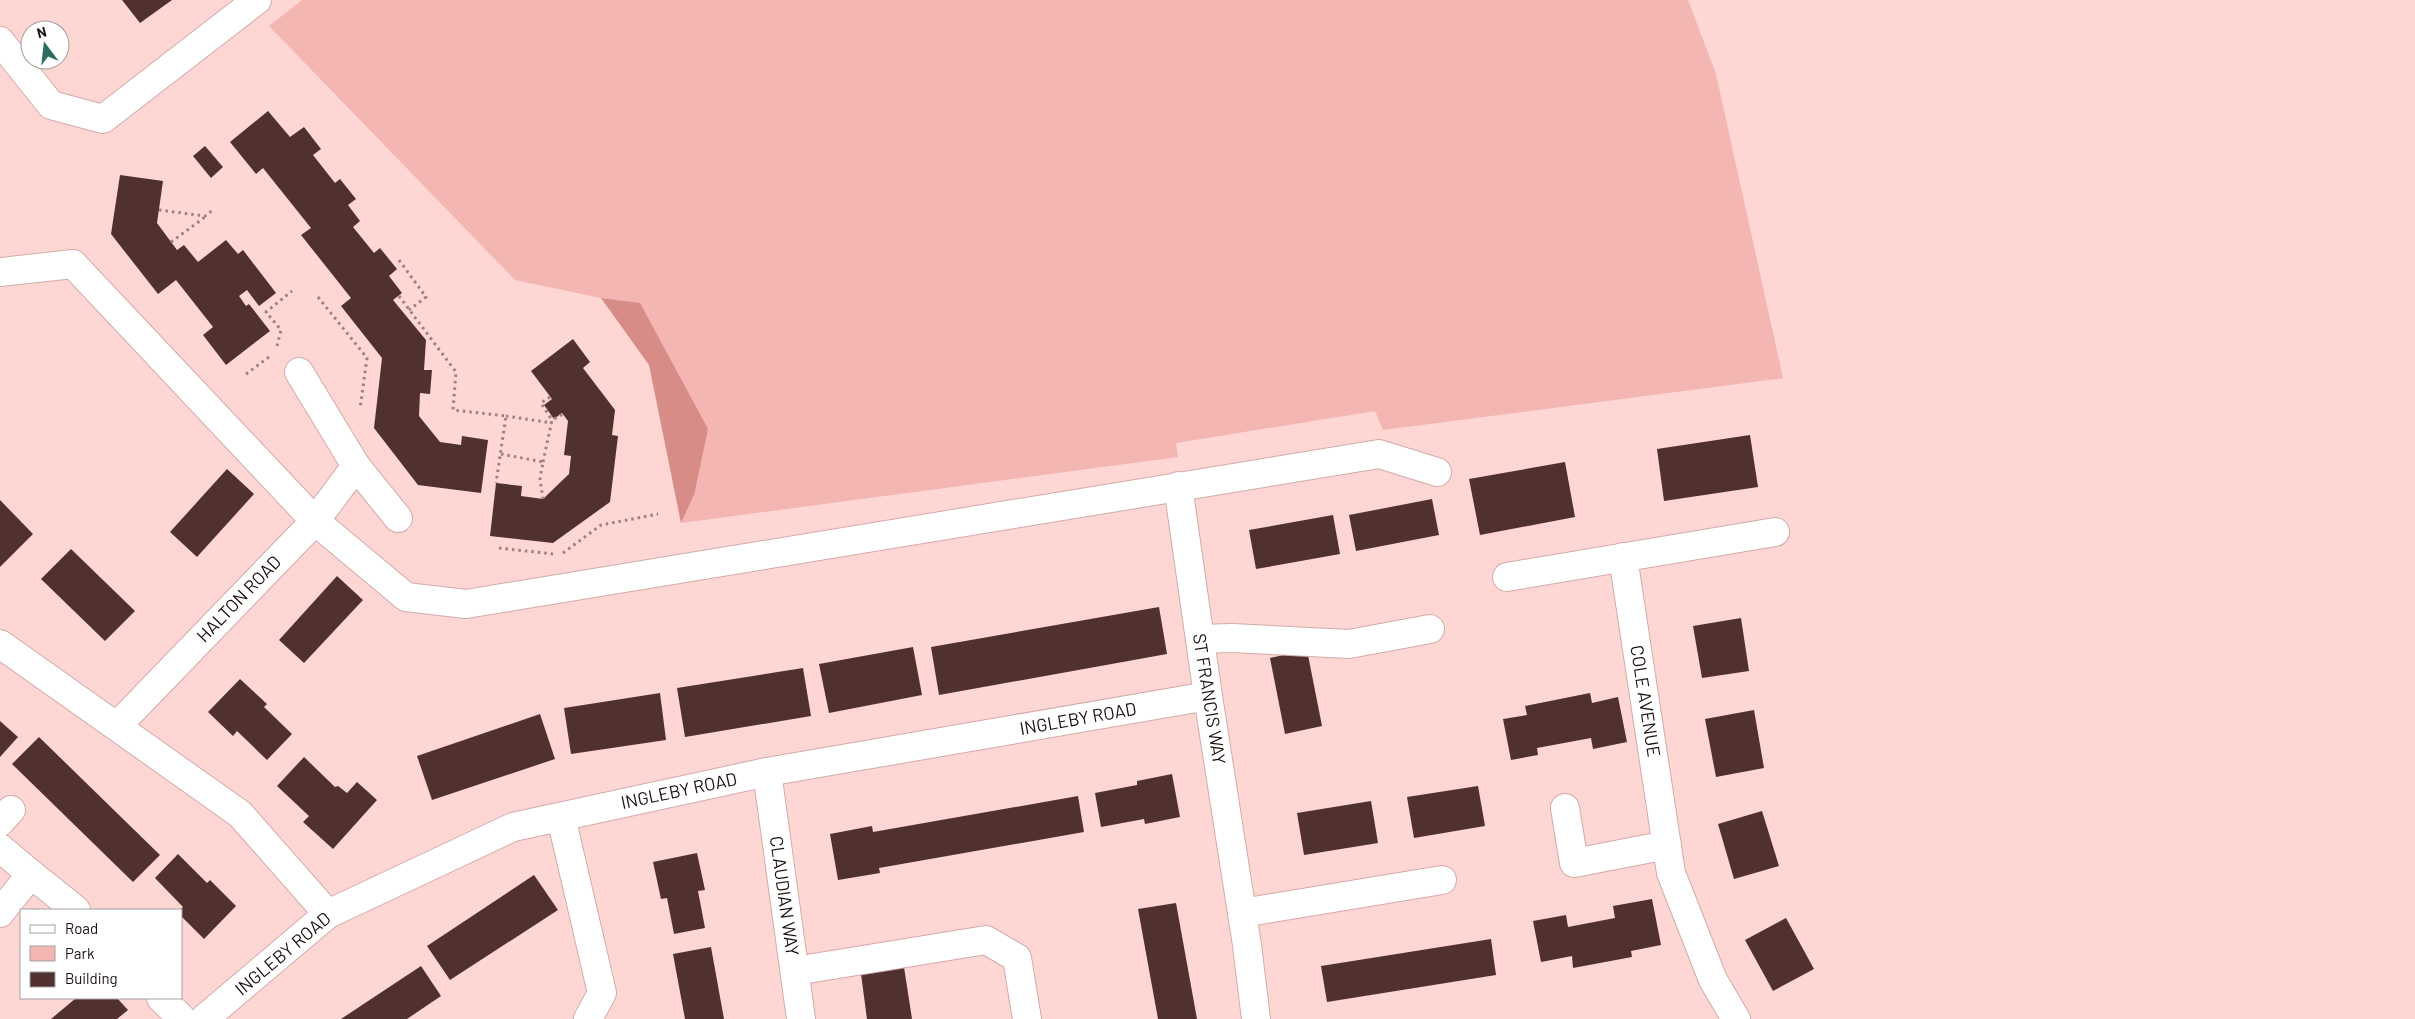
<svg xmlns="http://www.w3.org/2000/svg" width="2415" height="1019" font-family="Barlow,sans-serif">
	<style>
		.green { fill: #f3b6b2 }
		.forest { fill: #d88c88 }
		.building { fill: #50312f }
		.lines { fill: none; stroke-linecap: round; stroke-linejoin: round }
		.minor-casing { stroke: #d2aba9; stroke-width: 30 }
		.path { stroke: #9c807e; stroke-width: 3; stroke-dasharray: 2.5 4; stroke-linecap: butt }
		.minor { stroke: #fff; stroke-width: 28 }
		.labels { text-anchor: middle; stroke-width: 5; stroke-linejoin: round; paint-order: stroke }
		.street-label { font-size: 18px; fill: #1c0f0e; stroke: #fff }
	</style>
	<rect width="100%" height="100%" fill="#fed6d3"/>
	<path class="green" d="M302 0H1688L1716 74 1783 378 1383 430 1375 411 1176 443 1178 457 681 523 694 495 640 304 601 298 515 280 269 26Z"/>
	<path class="forest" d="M601 298 640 303 708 429 694 495 681 523 649 365Z"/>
	<g class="building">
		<path d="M122 0H172L140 23Z"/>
		<path d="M268 111 290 137 304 127 321 149 313 155 335 183 340 179 356 199 348 205 360 221 353 227 374 253 380 248 397 269 389 276 402 293 393 300 426 340 424 370H432L430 394 420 393 419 416 440 442 461 445 462 436 488 440 481 493 418 485 374 428 382 358 341 306 351 298 301 235 311 228 263 168 256 174 230 142Z"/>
		<path d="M205 146 223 167 211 178 193 156Z"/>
		<path d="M120 175 163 181 157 223 177 250 184 245 198 262 226 240 238 254 243 250 276 293 259 306 247 290 239 296 246 306 249 304 270 331 226 365 203 335 213 327 176 280 158 294 111 234Z"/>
		<path d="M573 339 590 362 583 368 615 410 612 435 618 436 610 502 553 543 490 536 496 483 522 486 521 496 543 499 569 474 571 456 564 455 568 421 562 413 554 419 544 405 552 399 531 371Z"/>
		<path d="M1750 435 1758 487 1664 501 1657 449Z"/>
		<path d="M1565 462 1575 517 1480 535 1469 479Z"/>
		<path d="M227 469 254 494 197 557 170 532Z"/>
		<path d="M1432 499 1439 535 1356 551 1349 515Z"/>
		<path d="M0 500 33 534 0 567Z"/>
		<path d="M1333 515 1340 554 1256 569 1249 530Z"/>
		<path d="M71 549 135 611 105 641 41 579Z"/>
		<path d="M337 576 363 600 304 663 279 640Z"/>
		<path d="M1159 607 1167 654 939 695 931 647Z"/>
		<path d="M1741 618 1749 671 1702 678 1693 626Z"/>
		<path d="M913 647 922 695 829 713 819 664Z"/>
		<path d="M1307 650 1322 726 1285 734 1270 658Z"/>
		<path d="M803 668 811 716 685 737 677 688Z"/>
		<path d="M240 679 267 704 264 707 292 734 267 760 237 731 233 736 208 712Z"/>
		<path d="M660 693 666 740 571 754 564 708Z"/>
		<path d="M1590 693 1592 703 1618 697 1627 742 1593 749 1591 738 1537 748 1538 755 1511 760 1503 719 1527 715 1525 706Z"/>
		<path d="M1754 710 1764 768 1716 777 1705 719Z"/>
		<path d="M540 714 555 759 432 800 417 756Z"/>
		<path d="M0 721 18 737 0 757Z"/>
		<path d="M39 737 160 855 133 882 12 764Z"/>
		<path d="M304 757 335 787 338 786 347 793 357 782 377 800 333 849 303 822 309 816 277 786Z"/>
		<path d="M1172 774 1180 817 1145 824 1144 819 1101 827 1095 793 1137 785V781Z"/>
		<path d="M1478 786 1485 826 1414 838 1407 797Z"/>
		<path d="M1078 796 1084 832 879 868 880 873 838 880 830 834 872 826 873 832Z"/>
		<path d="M1371 801 1378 843 1304 855 1297 813Z"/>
		<path d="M1762 811 1779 866 1734 879 1718 824Z"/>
		<path d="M697 853 705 890 698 891 705 928 674 934 667 898 661 899 653 862Z"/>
		<path d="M178 854 207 883 210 880 236 906 204 939 181 916 180 910 183 907 155 878Z"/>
		<path d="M534 875 558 910 450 980 427 946Z"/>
		<path d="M1652 899 1661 945 1631 951 1632 957 1573 968 1572 956 1541 962 1533 921 1566 915 1568 927 1615 918 1613 906Z"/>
		<path d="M1176 903 1197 1019H1158L1138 909Z"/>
		<path d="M1786 918 1814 969 1773 991 1745 940Z"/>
		<path d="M1491 939 1496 975 1327 1002 1321 966Z"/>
		<path d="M711 947 724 1019H685L673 954Z"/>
		<path d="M421 966 441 996 407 1019H341Z"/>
		<path d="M904 967 912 1019H867L861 974Z"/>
		<path d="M76 998H117L128 1010 117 1019H51Z"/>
	</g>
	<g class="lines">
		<defs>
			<g id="minor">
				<path d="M0 41 51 105 103 119 257 0"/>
				<path d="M0 272 73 264 315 521 406 597 466 604 1379 454 1437 472"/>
				<path d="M299 372 356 466 398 518"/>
				<path d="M1178 486 1208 696 1247 945 1256 1019"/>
				<path d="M1623 557 1671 873 1713 980 1736 1019"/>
				<path d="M1507 577 1775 532"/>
				<path d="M1200 639 1232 638 1349 644 1430 629"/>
				<path d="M0 644 240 814 328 914"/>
				<path d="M117 726 315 521 356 466"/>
				<path d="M767 772 801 1019"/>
				<path d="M1565 808 1574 863 1667 845"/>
				<path d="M561 817 602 993 588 1019"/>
				<path d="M0 822 11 810"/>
				<path d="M0 848 31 874"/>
				<path d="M0 913 31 874 76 910"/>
				<path d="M1242 913 1442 880"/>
				<path d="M795 971 986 940 1017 958 1027 1019"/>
				<path d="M161 998 182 1019"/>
				<path d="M204 1019 328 914 513 827 767 772 1208 696"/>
			</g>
		</defs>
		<use href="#minor" class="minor-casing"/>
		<g class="path">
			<path d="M159 210 205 216 213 210"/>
			<path d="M171 242 205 217"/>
			<path d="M399 260 426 297 409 310"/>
			<path d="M399 296 456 372 453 410 506 416 496 483"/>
			<path d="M318 297 367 358 360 409"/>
			<path d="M277 346 281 330 266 312 292 291"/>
			<path d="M246 374 269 357"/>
			<path d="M550 397 541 403 552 420"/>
			<path d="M506 416 552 423"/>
			<path d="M501 454 543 462 540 479 543 499"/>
			<path d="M543 462 552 420 563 414"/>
			<path d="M499 548 553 554"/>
			<path d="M563 553 601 525 658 514"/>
		</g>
		<use href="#minor" class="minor"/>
	</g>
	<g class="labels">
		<g class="street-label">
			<text transform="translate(239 599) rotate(-46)" y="6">HALTON ROAD</text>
			<text transform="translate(1209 699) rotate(81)" y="6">ST FRANCIS WAY</text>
			<text transform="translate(1645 701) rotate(81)" y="6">COLE AVENUE</text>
			<text transform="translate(1078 719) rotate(-10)" y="6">INGLEBY ROAD</text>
			<text transform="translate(679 791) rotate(-12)" y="6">INGLEBY ROAD</text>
			<text transform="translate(784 896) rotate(82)" y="6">CLAUDIAN WAY</text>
			<text transform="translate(283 954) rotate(-40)" y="6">INGLEBY ROAD</text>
		</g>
	</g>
	<rect x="20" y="909" width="162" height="90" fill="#ffffff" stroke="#a49f9f"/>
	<rect x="30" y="925" width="25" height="8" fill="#ffffff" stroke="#a49f9f"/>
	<text x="65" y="934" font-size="15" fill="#1c0f0e">Road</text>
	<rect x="30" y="946" width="25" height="15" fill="#f3b6b2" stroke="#a49f9f"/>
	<text x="65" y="959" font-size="15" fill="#1c0f0e">Park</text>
	<rect x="30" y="972" width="25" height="15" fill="#50312f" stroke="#a49f9f"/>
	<text x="65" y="984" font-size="15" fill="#1c0f0e">Building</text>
	<g transform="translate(45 45) rotate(345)"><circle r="24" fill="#ffffff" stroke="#a49f9f"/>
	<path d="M0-4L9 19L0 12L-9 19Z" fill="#2b6e60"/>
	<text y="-8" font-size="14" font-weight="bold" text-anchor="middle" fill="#1c0f0e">N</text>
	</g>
</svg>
